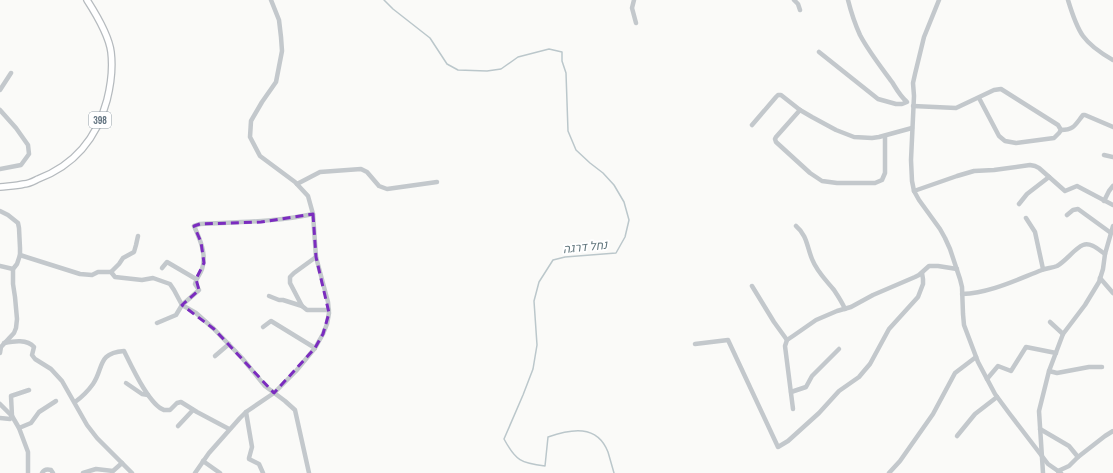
<svg xmlns="http://www.w3.org/2000/svg" width="1113" height="473" font-family="'Archivo Narrow',Heebo,sans-serif">
	<style>
		.lines { fill: none; stroke-linecap: round; stroke-linejoin: round }
		.stream { stroke: #bbc7cb; stroke-width: 1.5 }
		.major-casing { stroke: #b5babe; stroke-width: 8 }
		.minor { stroke: #c3c8cc; stroke-width: 4.5 }
		.major { stroke: #fff; stroke-width: 5.5 }
		.marked { fill: none; stroke: #7b2cbf; stroke-width: 3; stroke-dasharray: 8 5; stroke-linejoin: round }
		.labels { text-anchor: middle; stroke-width: 4; stroke-linejoin: round; paint-order: stroke }
		.shield { fill: #fff; stroke: #939fa8; stroke-width: 1 }
		.shield-label { font-size: 10px; font-weight: bold; fill: #657683 }
		.water-label { font-size: 12px; font-style: italic; fill: #60757c; stroke: #fff }
	</style>
	<rect width="100%" height="100%" fill="#fafaf8"/>
	<g class="lines">
		<path class="stream" d="M384 0 393 9 430 38 447 64 458 70 487 71 501 69 518 57 549 49 562 52V61L566 73 568 131 576 150 590 163 603 173 614 185 624 202 629 220 625 237 616 253 565 257 553 260 539 282 534 301 537 345 533 369 523 395 504 439C516 461 521 463 545 466L548 437C571 429 597 424 608 452 610 459 612 466 614 473"/>
		<defs>
			<path id="major" d="M0 187C8 186 16 186 24 184 29 184 34 181 38 179 75 165 97 138 107 100 111 84 113 68 111 52 109 36 96 14 87 0"/>
		</defs>
		<use href="#major" class="major-casing"/>
		<g class="minor">
			<path d="M634 0 632 8 636 23"/>
			<path d="M794 0 798 4 800 10"/>
			<path d="M939 0 924 37 915 74 913 83 914 96 911 160 912 181 914 191 919 200 940 229 945 238 950 249 960 279 962 287 963 314 964 325 978 362 995 394 1009 413 1048 464 1061 473"/>
			<path d="M1068 0C1078 33 1083 43 1113 60"/>
			<path d="M819 52 878 99 896 104H902L907 102C900 96 897 90 892 82 881 67 869 52 860 35 855 24 851 12 848 0"/>
			<path d="M0 90 11 73"/>
			<path d="M913 106 956 108 994 90 1001 89 1058 125 1061 130 1059 133 1054 138 1016 143 1005 141 999 136 979 98"/>
			<path d="M0 110 16 128 28 145 29 154 21 165 0 169"/>
			<path d="M800 110 776 137 775 139 776 142 810 173 822 181 837 183H875L882 180 885 173V136"/>
			<path d="M752 125 776 97 778 95H781L800 110 812 117 836 130 854 137 872 138 879 137 912 128"/>
			<path d="M1061 130C1074 130 1075 125 1083 115H1085L1113 127"/>
			<path d="M1104 155 1113 157"/>
			<path d="M297 184 320 172 361 169 367 172 379 186 387 189 437 182"/>
			<path d="M914 191 957 176 974 171 994 170 1030 165 1035 166 1039 168 1065 191 1077 186 1113 205"/>
			<path d="M1104 201 1109 191 1113 186"/>
			<path d="M1019 204 1027 194 1049 177"/>
			<path d="M0 211 8 215 18 223 19 228 20 248V255L17 264 13 269V284L15 297 17 319 16 328 14 333 1 347 0 353"/>
			<path d="M1067 215 1073 210 1078 209 1111 233"/>
			<path d="M1026 218 1035 232 1043 269"/>
			<path d="M796 226C807 235 807 247 812 259 817 272 826 280 834 290 838 296 842 302 845 309"/>
			<path d="M20 255 80 274 92 275 98 272H111L115 277 142 280 153 278 170 284 174 290 182 305 196 313 214 329 242 358 265 386 285 401 295 410 309 473"/>
			<path d="M316 257 294 273 290 277V283L302 306 307 310H329"/>
			<path d="M0 266 13 269"/>
			<path d="M162 268 167 262 196 279"/>
			<path d="M111 272 119 264 123 258 134 252 136 245 138 236"/>
			<path d="M1100 278 1113 293"/>
			<path d="M752 286 774 322 787 340"/>
			<path d="M962 294C990 293 1016 280 1042 270 1046 268 1052 268 1057 266 1066 261 1075 248 1083 245 1091 242 1099 250 1105 254"/>
			<path d="M269 296 279 300H283L302 306"/>
			<path d="M1050 322 1063 334"/>
			<path d="M157 323 176 315 182 305 199 290 195 284C196 278 200 275 202 269 207 255 200 239 194 226L200 224C237 222 276 222 313 214"/>
			<path d="M263 327 271 321 315 348"/>
			<path d="M4 343C14 341 27 339 34 347L32 355 35 359 51 369 62 381 87 425 97 438 132 473"/>
			<path d="M695 344 728 340 778 447 788 441 819 413 839 391 859 377 864 371 870 364 889 329 918 297 923 284V279L922 273"/>
			<path d="M215 356 229 344"/>
			<path d="M1049 371 1057 373 1089 367H1102"/>
			<path d="M987 379 998 366 1011 371 1026 347 1056 353"/>
			<path d="M126 383 142 394 148 395"/>
			<path d="M791 392 806 387 812 376 839 349"/>
			<path d="M75 402C82 397 88 391 93 384 104 368 97 353 124 351 131 365 149 405 164 410 166 410 168 410 170 410L177 403 181 402 197 412 229 429"/>
			<path d="M0 404 12 416 19 428 28 452V473"/>
			<path d="M793 409 785 346 787 340 793 336 816 320 837 311 851 307 873 295 915 277 919 275 929 266H938L957 269"/>
			<path d="M246 412 252 447 249 458V459L259 464 263 473"/>
			<path d="M0 418 10 419 12 416 11 396 29 390"/>
			<path d="M178 426 193 410"/>
			<path d="M19 428 31 423 39 412 56 401"/>
			<path d="M1040 429 1069 446 1078 457"/>
			<path d="M957 436 975 414 997 397"/>
			<path d="M203 461 220 473"/>
			<path d="M1058 471 1069 466 1078 457 1105 436 1113 431"/>
			<path d="M42 473C44 469 47 469 51 470L53 473"/>
			<path d="M83 473 96 469 113 471 122 463"/>
			<path d="M195 473 209 453 240 418 246 412 274 393 296 371 315 348 323 334 327 324 329 313 328 302 316 257 313 214 308 196 295 182 260 156 250 137 251 121 262 102 276 82 282 51 281 37 279 20 271 0"/>
			<path d="M889 473 900 461 933 414 955 373 976 357"/>
			<path d="M1043 473 1039 411 1049 371 1063 334 1085 305 1099 282 1103 269 1105 254 1113 226"/>
		</g>
		<use href="#major" class="major"/>
	</g>
	<path class="marked" d="M313 214 316 257 329 313 323 334 315 348 274 393 214 329 182 305 199 290 196 279 204 263 201 242 194 226 200 224 261 222Z"/>
	<g class="labels">
		<rect class="shield" x="89" y="112" width="22" height="16" rx="3"/>
		<g class="shield-label">
			<text x="100" y="124">398</text>
		</g>
		<g class="water-label">
			<text transform="translate(585 247) rotate(-6)" y="4">נחל דרגה</text>
		</g>
	</g>
</svg>
